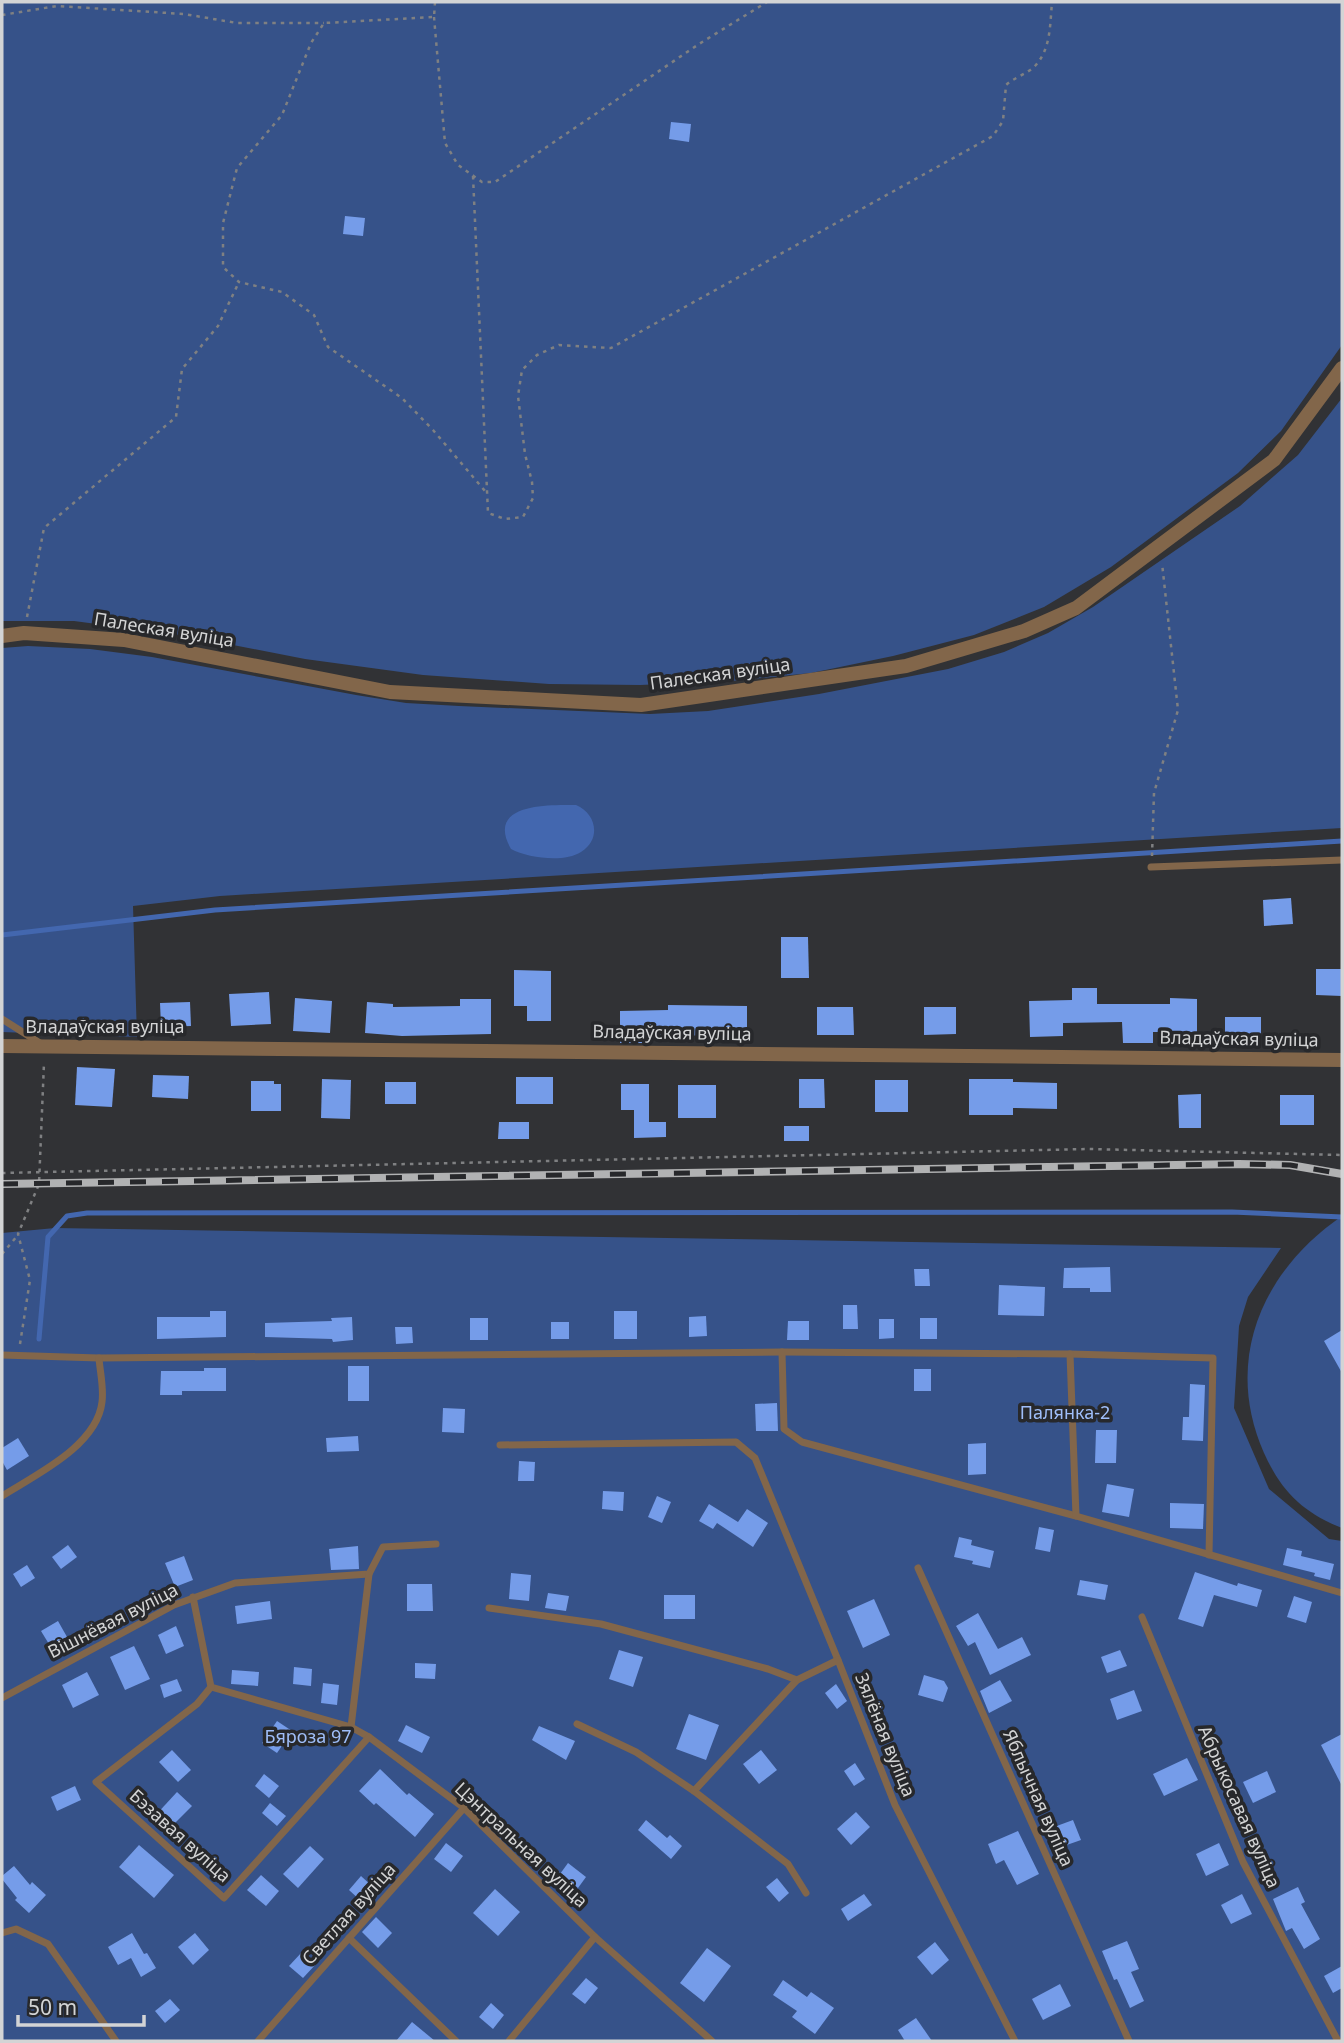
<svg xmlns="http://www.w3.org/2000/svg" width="1344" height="2043" font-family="'Noto Sans',sans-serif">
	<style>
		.green { fill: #365289 }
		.water { fill: #4367af }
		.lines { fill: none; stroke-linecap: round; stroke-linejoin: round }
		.stream { stroke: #4367af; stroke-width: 5 }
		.building { fill: #759ce9 }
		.path { stroke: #7f8082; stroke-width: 2.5; stroke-dasharray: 3.5 5; stroke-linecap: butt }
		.service { stroke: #82664a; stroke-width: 7 }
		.minor { stroke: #82664a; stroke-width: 14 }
		.rail-casing { stroke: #b1b2b3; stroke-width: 8 }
		.rail { stroke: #27282b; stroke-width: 5; stroke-dasharray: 16; stroke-linecap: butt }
		.labels { text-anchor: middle; stroke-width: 7; stroke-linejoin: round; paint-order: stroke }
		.street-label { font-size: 18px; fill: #d3d4d5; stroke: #27282b }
		.park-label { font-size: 18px; fill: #9fbef9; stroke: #27282b }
	</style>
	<rect width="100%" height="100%" fill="#313235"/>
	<g class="green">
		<path d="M2 2H1342V345L1281 431 1238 473 1111 567 1044 607 974 635 893 656 811 673 731 681 640 685 549 684 423 675 305 659 187 636 74 621H2Z"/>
		<path d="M1342 398V828L220 896 133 906 137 1037 2 1032V648L28 646 90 649 152 657 356 695 406 703 459 706 650 714 708 711 819 694 948 669 1004 652 1048 633 1093 607 1240 506 1298 455Z"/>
		<path d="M1342 1216V1528C1303 1513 1281 1491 1264 1453 1223 1360 1262 1271 1342 1216Z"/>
		<path d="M55 1228 1281 1248 1248 1297 1239 1326 1234 1408 1269 1489 1329 1539 1342 1541V2041H2V1233Z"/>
	</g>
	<path class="water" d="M576 805C596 813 602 839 581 852 564 863 528 858 511 849 485 803 548 805 576 805Z"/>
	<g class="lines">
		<g class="stream">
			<path d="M2 935 215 910 1342 841"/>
			<path d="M39 1339 48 1237 67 1216 87 1213 1232 1212 1342 1217"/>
		</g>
	</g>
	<g class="building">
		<path d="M671 122 691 124 689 142 669 139Z"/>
		<path d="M345 216 365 218 363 236 343 234Z"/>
		<path d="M1291 898 1293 924 1264 926 1263 900Z"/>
		<path d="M781 937H808L809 978H781Z"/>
		<path d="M1316 969H1342V996L1316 995Z"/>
		<path d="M514 970 551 971V1021H527V1006H514Z"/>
		<path d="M1072 988H1097V1004H1170V998L1197 999V1032H1153V1043H1123L1122 1022 1063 1023V1036L1030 1037 1029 1001 1072 1000Z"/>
		<path d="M269 992 271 1024 231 1026 229 994Z"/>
		<path d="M295 998 332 1001 330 1033 293 1031Z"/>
		<path d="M460 999H491V1034L402 1036 365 1033 367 1002 393 1004V1007L460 1006Z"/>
		<path d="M190 1002 191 1026 161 1027 160 1003Z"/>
		<path d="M668 1005 747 1006V1035L646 1036V1043H620V1011L668 1010Z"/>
		<path d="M817 1007H853L854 1035H817Z"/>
		<path d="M924 1007H956V1034L924 1035Z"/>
		<path d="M1225 1017H1261V1043L1225 1044Z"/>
		<path d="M77 1067 115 1069 112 1107 75 1105Z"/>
		<path d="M153 1075 189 1076 188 1099 152 1097Z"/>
		<rect x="516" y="1077" width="37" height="27"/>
		<path d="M322 1079 351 1080 350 1119 321 1118Z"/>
		<path d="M799 1079H824L825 1108H799Z"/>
		<path d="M969 1079H1013V1082L1057 1083V1109L1013 1108V1115H969Z"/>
		<rect x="875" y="1080" width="33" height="32"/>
		<path d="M251 1081H274V1084H281V1111H251Z"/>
		<rect x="385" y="1082" width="31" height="22"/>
		<path d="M621 1084H649V1122H666V1137L634 1138V1110H621Z"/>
		<rect x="678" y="1085" width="38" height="33"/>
		<path d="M1201 1094V1128H1179L1178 1095Z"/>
		<rect x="1280" y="1095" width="34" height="30"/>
		<path d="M499 1122H529V1139H498Z"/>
		<rect x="784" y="1126" width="25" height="15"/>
		<path d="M1110 1267 1111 1292H1090V1288H1063L1064 1268Z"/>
		<path d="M914 1269H929L930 1286H915Z"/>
		<path d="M999 1285 1045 1287 1044 1316 998 1315Z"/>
		<path d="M843 1305H857L858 1329H843Z"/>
		<path d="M210 1311H226V1337L157 1339V1317H210Z"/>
		<rect x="614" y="1311" width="23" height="28"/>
		<path d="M706 1316 707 1336 689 1337V1317Z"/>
		<path d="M352 1317 353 1340 333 1342 332 1339 265 1337V1323L332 1321 331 1318Z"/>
		<rect x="470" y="1318" width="18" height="22"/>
		<rect x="920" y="1318" width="17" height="21"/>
		<path d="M879 1319H894V1338L879 1339Z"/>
		<path d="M788 1321H809V1340H787Z"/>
		<rect x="551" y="1322" width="18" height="17"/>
		<path d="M395 1327H412L413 1343 396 1344Z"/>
		<path d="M1342 1330V1373L1324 1341Z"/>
		<rect x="348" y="1366" width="21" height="35"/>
		<path d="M204 1368H226V1391H182V1395H160L161 1371H204Z"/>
		<rect x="914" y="1369" width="17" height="22"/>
		<path d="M1190 1384 1205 1385 1203 1441 1182 1440 1183 1417H1189Z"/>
		<path d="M777 1403 778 1431H756L755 1404Z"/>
		<path d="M443 1408 465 1409 464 1433 442 1432Z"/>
		<path d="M1096 1430H1117L1116 1463H1095Z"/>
		<path d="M358 1436 359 1451 327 1452 326 1438Z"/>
		<path d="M18 1438 29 1456 7 1470 2 1461V1448Z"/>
		<path d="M986 1443V1474L968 1475V1444Z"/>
		<path d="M519 1461 535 1462 534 1481H518Z"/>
		<path d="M1107 1484 1134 1489 1129 1517 1102 1512Z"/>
		<path d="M603 1491 624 1492 623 1511 602 1509Z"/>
		<path d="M657 1496 671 1502 662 1523 648 1517Z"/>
		<path d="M1170 1503 1204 1504 1203 1529 1170 1528Z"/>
		<path d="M709 1504 738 1522 747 1509 768 1523 753 1547 717 1523 713 1529 699 1521Z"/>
		<path d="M1039 1527 1054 1530 1050 1552 1035 1549Z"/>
		<path d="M959 1537 972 1540 971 1545 994 1551 990 1568 972 1564 973 1561 954 1557Z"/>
		<path d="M68 1545 77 1557 61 1569 52 1557Z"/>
		<path d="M358 1546 359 1569 331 1570 329 1549Z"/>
		<path d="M1287 1548 1302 1551 1301 1556 1334 1564 1330 1580 1314 1576 1315 1573 1283 1565Z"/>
		<path d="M184 1556 193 1580 175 1587 165 1563Z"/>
		<path d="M27 1565 35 1578 21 1587 13 1574Z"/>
		<path d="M1195 1572 1237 1586 1238 1583 1262 1590 1257 1607 1214 1595 1203 1627 1178 1619Z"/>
		<path d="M511 1573 531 1575 529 1601 509 1599Z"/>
		<path d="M1080 1580 1108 1585 1105 1600 1077 1595Z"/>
		<path d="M407 1584H432L433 1611H407Z"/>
		<path d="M548 1593 569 1596 566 1611 545 1608Z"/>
		<rect x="664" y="1595" width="31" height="24"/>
		<path d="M1294 1596 1312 1602 1306 1623 1287 1617Z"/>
		<path d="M874 1599 890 1635 863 1648 847 1611Z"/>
		<path d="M270 1601 272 1619 237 1624 235 1606Z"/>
		<path d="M978 1613 998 1649 1022 1637 1031 1655 990 1675 975 1642 968 1646 956 1626Z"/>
		<path d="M58 1621 71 1644 55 1654 41 1631Z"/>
		<path d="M176 1626 184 1646 166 1654 158 1635Z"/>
		<path d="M134 1646 150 1679 125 1690 110 1657Z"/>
		<path d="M619 1650 643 1657 633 1687 609 1679Z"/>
		<path d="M1120 1650 1127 1666 1107 1673 1101 1657Z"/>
		<path d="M415 1663 436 1664 435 1679 415 1678Z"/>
		<path d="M294 1667 312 1669 311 1686 293 1684Z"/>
		<path d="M232 1670 259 1672 258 1686 231 1684Z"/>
		<path d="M87 1672 99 1695 73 1708 62 1685Z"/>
		<path d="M924 1675 944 1681 948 1688 943 1702 918 1695Z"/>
		<path d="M177 1679 182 1691 164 1698 160 1685Z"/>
		<path d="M1000 1680 1012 1701 989 1713 980 1691Z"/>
		<path d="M323 1683 339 1685 337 1705 321 1703Z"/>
		<path d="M836 1684 847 1701 837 1709 825 1693Z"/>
		<path d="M1134 1690 1142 1711 1117 1720 1110 1699Z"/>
		<path d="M689 1714 719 1725 706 1760 676 1749Z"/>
		<path d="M277 1721 292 1731 277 1753 262 1743Z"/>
		<path d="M406 1725 430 1737 422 1753 398 1741Z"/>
		<path d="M539 1726 575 1741 566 1760 532 1740Z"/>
		<path d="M1342 1734V1786L1321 1745Z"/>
		<path d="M172 1750 191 1770 178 1782 159 1762Z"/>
		<path d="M761 1750 777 1770 759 1784 743 1764Z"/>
		<path d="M1187 1758 1198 1780 1164 1796 1153 1774Z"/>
		<path d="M855 1763 865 1779 854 1786 844 1771Z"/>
		<path d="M380 1769 407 1795 409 1793 434 1814 415 1837 376 1803 374 1805 359 1791Z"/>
		<path d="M1267 1771 1276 1792 1253 1803 1243 1782Z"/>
		<path d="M264 1774 279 1786 269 1798 255 1786Z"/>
		<path d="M75 1786 81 1800 57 1811 51 1797Z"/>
		<path d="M177 1792 192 1806 167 1831 153 1818Z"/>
		<path d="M270 1803 286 1816 277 1826 262 1813Z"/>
		<path d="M856 1812 870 1827 851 1845 837 1829Z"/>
		<path d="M646 1820 667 1838 670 1835 682 1846 671 1859 638 1830Z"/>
		<path d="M1073 1820 1081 1840 1061 1847 1054 1827Z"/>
		<path d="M1018 1831 1039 1874 1017 1885 1004 1860 996 1864 988 1844Z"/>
		<path d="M446 1843 463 1856 451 1872 434 1859Z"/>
		<path d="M1219 1843 1229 1865 1206 1876 1196 1854Z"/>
		<path d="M139 1845 174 1875 154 1898 119 1867Z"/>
		<path d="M310 1846 324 1859 298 1888 283 1874Z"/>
		<path d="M568 1863 586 1877 578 1888 560 1874Z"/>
		<path d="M14 1866 30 1885 32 1882 46 1895 29 1913 15 1900 17 1898 2 1879V1876Z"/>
		<path d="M261 1875 279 1891 266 1906 247 1890Z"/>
		<path d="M361 1876 373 1887 361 1901 349 1890Z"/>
		<path d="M777 1878 789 1893 779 1902 766 1887Z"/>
		<path d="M1298 1887 1305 1902 1301 1904 1320 1939 1304 1949 1292 1928 1286 1931 1273 1899Z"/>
		<path d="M495 1889 520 1912 498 1936 473 1913Z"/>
		<path d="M864 1894 872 1905 848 1921 841 1909Z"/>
		<path d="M1242 1894 1252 1914 1231 1924 1221 1905Z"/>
		<path d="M376 1917 392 1933 378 1948 362 1932Z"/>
		<path d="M132 1933 144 1954 147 1953 156 1968 141 1977 131 1958 118 1965 108 1947Z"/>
		<path d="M195 1933 209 1950 193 1965 178 1947Z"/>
		<path d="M1127 1941 1139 1969 1131 1972 1144 2001 1130 2008 1117 1979 1114 1980 1102 1951Z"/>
		<path d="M935 1942 949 1960 932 1975 917 1957Z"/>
		<path d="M707 1948 731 1966 704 2002 680 1983Z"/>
		<path d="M302 1952 316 1964 303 1978 289 1966Z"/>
		<path d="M1342 1966V1988L1333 1993 1324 1976Z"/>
		<path d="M586 1978 598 1988 585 2004 572 1994Z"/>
		<path d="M783 1980 807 1997 811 1992 834 2008 815 2034 792 2017 797 2011 773 1995Z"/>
		<path d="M1060 1984 1071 2006 1043 2020 1032 1999Z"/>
		<path d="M170 1999 180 2010 165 2023 155 2011Z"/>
		<path d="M491 2003 504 2015 493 2029 479 2017Z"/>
		<path d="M916 2018 932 2041H905L898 2030Z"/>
		<path d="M412 2022 435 2041H396Z"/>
	</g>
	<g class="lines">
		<g class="path">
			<path d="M435 2 434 17 324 23 311 43 282 115 237 168 223 223V267L239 282 282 292 314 315 328 347 402 398 433 430 485 491"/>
			<path d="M2 15 57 6 184 14 237 23H324"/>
			<path d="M434 17 445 143 458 165 482 182H495L699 44 767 2"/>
			<path d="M473 176 488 513 505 519 523 517 533 498 532 482 525 454 518 396 522 370 537 355 559 345 611 348 993 136 1003 121 1006 85C1015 77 1027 74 1035 66 1051 49 1050 24 1052 2"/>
			<path d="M27 617 44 528 176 417 182 369 218 326 239 282"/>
			<path d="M1152 856 1154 793 1178 710 1162 563"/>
			<path d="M2 1173 1089 1149 1342 1155"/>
			<path d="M2 1254 18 1235"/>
			<path d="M20 1344 30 1280 18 1234 39 1184 44 1063"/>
		</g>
		<g class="service">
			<path d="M1151 867 1342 860"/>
			<path d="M2 1019 43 1045"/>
			<path d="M782 1352 784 1429 802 1442 1076 1516"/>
			<path d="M1070 1354 1213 1358 1209 1555"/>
			<path d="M2 1355 99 1358 782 1352 1070 1354 1076 1516 1342 1593"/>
			<path d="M500 1445 736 1442 755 1458 838 1660"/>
			<path d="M2 1496C35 1475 97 1446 102 1402 104 1388 100 1372 99 1358"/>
			<path d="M918 1568 1129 2041"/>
			<path d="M193 1597 211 1687 351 1727 369 1737 464 1808 595 1937 712 2041"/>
			<path d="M489 1608 601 1624 768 1669 797 1680"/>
			<path d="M1142 1617 1243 1862 1338 2041"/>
			<path d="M211 1687 197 1704 96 1782 224 1898 369 1737"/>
			<path d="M2 1698 174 1605 235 1583 369 1574 383 1547 436 1544"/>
			<path d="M577 1724 636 1752 694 1791 797 1680 838 1660 895 1805 1015 2041"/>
			<path d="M351 1727 369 1574"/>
			<path d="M694 1791 788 1864 806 1893"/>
			<path d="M2 1933 16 1929 48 1944 116 2041"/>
			<path d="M349 1938 456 2041"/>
			<path d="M258 2041 464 1808"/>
			<path d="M509 2041 595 1937"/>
		</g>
		<g class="minor">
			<path d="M2 636 24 633 124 640 390 692 641 705 906 666 1024 631 1076 608 1274 460 1342 368"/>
			<path d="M2 1046 1342 1060"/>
		</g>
		<defs>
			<path id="rail" d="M2 1184 1239 1164 1290 1165 1342 1174"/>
		</defs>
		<use href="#rail" class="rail-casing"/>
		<use href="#rail" class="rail"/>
	</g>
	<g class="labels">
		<g class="street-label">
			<text transform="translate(164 630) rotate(9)" y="6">Палеская вуліца</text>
			<text transform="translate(720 674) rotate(-8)" y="6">Палеская вуліца</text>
			<text x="105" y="1033">Владаўская вуліца</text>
			<text transform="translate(672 1033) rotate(1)" y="6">Владаўская вуліца</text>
			<text transform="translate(1239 1039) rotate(1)" y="6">Владаўская вуліца</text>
			<text transform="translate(113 1621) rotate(-27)" y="6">Вішнёвая вуліца</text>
			<text transform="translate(885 1735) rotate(68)" y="6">Зялёная вуліца</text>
			<text transform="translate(1038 1798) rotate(66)" y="6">Яблычная вуліца</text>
			<text transform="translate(1239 1807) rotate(66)" y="6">Абрыкосавая вуліца</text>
			<text transform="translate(180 1836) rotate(42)" y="6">Бэзавая вуліца</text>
			<text transform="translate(521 1845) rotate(43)" y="6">Цэнтральная вуліца</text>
			<text transform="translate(349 1914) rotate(-48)" y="6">Светлая вуліца</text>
		</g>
		<g class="park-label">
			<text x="1065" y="1419">Палянка-2</text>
			<text x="308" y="1743">Бяроза 97</text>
		</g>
	</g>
	<rect width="1344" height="2043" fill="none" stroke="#d3d4d5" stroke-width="7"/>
	<path d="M18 2015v10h126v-10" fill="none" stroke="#d3d4d5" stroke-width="3.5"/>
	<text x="28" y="2015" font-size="21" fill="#d3d4d5" stroke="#27282b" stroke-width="5" paint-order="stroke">50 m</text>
</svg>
